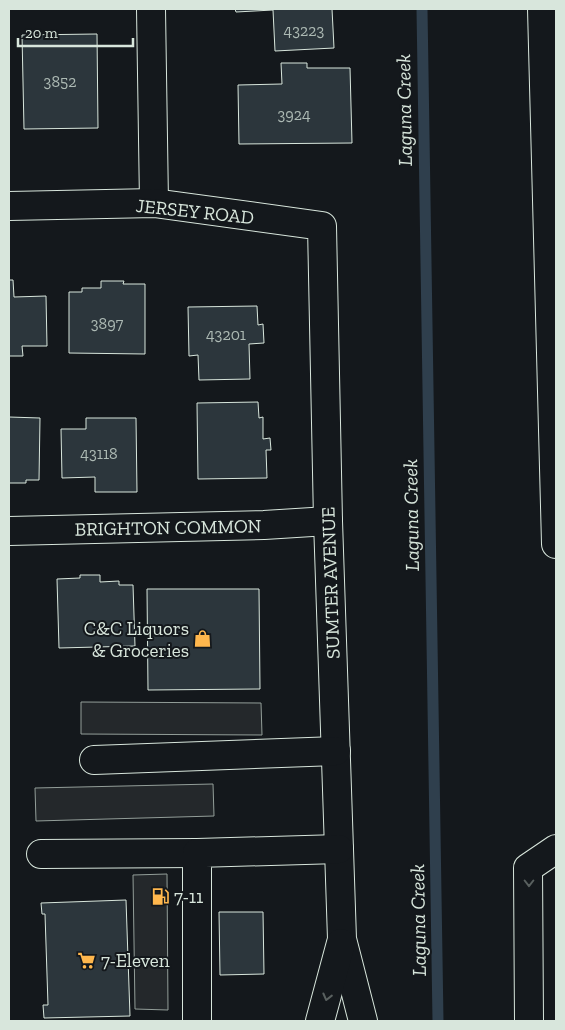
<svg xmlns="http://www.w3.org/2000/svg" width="565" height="1030" font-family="'Zilla Slab',serif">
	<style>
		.parking { fill: #24282b; stroke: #939e99 }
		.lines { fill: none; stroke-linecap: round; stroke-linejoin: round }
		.stream { stroke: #2f3f4d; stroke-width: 11 }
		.building { fill: #2c363c; stroke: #d8e6dc }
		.minor-casing { stroke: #d8e6dc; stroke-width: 30 }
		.major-casing { stroke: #d8e6dc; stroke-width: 30 }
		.minor { stroke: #14181c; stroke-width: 28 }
		.major { stroke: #14181c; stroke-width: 28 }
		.oneway { stroke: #59605f }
		.labels { text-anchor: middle; stroke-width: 4; stroke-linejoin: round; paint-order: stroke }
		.number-label { font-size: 16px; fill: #adbab4 }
		.street-label { font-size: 19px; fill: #d8e6dc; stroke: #14181c }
		.poi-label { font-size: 19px; fill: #d8e6dc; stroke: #14181c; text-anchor: start }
		.water-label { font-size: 20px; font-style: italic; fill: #d8e6dc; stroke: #14181c }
	</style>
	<rect width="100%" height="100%" fill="#14181c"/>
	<g class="parking">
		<path d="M81 702 261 703 262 735 81 734Z"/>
		<path d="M213 784 214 816 36 821 35 788Z"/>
		<path d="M167 874 168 1010 135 1009 133 875Z"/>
	</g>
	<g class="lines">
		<path class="stream" d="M422 9 438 1021"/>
	</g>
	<g class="building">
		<path d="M235 9H332L334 48 275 51 273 10 236 12Z"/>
		<path d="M97 34 98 128 24 129 22 35Z"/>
		<path d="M281 63H307V68H350L352 143 239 144 238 85 282 84Z"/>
		<path d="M9 280H13L14 297 46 296 47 346H22L23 356H9Z"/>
		<path d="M101 281H124L123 284H145V354L69 353V292H82V288H101Z"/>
		<path d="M257 306 258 325 263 324 264 343 249 344 250 379 199 380 198 355 189 356 188 307Z"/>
		<path d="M258 402 259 418 263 417V439L270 438 271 450H266L267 478 198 479 197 403Z"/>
		<path d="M9 417 40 418 39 480H26V483H9Z"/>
		<path d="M86 418H136L137 492H95V477L62 478 61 429H86Z"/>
		<path d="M80 575H100V582L119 581V585H133L135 646 59 648 57 579 80 578Z"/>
		<path d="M147 589H259L260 689 148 690Z"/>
		<path d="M126 900 130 1016 44 1018 43 1005H48L45 914H42L41 903Z"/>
		<path d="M219 912H263L264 974 220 975Z"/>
	</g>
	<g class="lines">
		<defs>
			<g id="minor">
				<path d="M151 9 154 203"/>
				<path d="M9 206 154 203 322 226 328 521 342 939 363 1021"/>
				<path d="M9 531 264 525 328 521"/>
				<path d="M94 760 336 751"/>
				<path d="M41 854 197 853"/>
				<path d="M197 1021V853L339 849"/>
				<path d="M320 1021 341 943"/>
			</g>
			<g id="major">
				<path d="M542 9 556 544"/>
				<path d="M529 1021 528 868 556 849"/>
			</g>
		</defs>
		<use href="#minor" class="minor-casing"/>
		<use href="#major" class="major-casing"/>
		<use href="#minor" class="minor"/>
		<use href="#major" class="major"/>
	</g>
	<defs><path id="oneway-chevron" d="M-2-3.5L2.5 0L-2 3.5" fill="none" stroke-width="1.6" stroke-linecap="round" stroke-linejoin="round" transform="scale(1.25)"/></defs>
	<g class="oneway">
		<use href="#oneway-chevron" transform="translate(529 883) rotate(90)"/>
		<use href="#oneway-chevron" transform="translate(327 997) rotate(104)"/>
	</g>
	<defs>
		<symbol id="shop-bare" viewBox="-9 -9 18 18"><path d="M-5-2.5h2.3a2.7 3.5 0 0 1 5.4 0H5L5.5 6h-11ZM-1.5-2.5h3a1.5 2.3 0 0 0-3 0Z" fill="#ffb74d" stroke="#14181c" stroke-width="2.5" paint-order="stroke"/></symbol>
		<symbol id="fuel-bare" viewBox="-9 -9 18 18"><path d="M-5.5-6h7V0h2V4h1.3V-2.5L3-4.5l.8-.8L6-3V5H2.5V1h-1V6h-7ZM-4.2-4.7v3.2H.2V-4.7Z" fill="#ffb74d" stroke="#14181c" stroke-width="2.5" paint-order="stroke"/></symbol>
		<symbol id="supermarket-bare" viewBox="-9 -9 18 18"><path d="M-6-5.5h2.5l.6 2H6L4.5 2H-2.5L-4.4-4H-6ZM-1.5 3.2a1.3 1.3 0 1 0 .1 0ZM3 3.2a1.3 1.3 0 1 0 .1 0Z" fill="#ffb74d" stroke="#14181c" stroke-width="2.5" paint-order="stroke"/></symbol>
	</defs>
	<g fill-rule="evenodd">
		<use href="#shop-bare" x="190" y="626" width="25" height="25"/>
		<use href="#fuel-bare" x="148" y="884" width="25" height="25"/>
		<use href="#supermarket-bare" x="74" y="948" width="25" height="25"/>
	</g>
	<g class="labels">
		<g class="number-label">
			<text x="304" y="36">43223</text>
			<text x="60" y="87">3852</text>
			<text x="294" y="120">3924</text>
			<text x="107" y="329">3897</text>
			<text x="226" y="340">43201</text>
			<text x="99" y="459">43118</text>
		</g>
		<g class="street-label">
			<text transform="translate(195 211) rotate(6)" y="7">JERSEY ROAD</text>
			<text transform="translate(168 527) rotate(-1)" y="7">BRIGHTON COMMON</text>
			<text transform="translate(330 583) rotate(-92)" y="7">SUMTER AVENUE</text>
		</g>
		<g class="poi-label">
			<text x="189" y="635" text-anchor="end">C&amp;C Liquors<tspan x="189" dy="22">&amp; Groceries</tspan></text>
			<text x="174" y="903">7-11</text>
			<text x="101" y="967">7-Eleven</text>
		</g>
		<g class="water-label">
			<text transform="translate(404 110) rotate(-91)" y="7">Laguna Creek</text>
			<text transform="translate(411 515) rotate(-91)" y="7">Laguna Creek</text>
			<text transform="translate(418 920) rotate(-91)" y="7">Laguna Creek</text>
		</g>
	</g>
	<rect width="565" height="1030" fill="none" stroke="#d8e6dc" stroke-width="20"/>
	<path d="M18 38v8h115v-8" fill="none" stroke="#d8e6dc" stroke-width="2.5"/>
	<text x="25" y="38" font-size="15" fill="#d8e6dc" stroke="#14181c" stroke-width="4" paint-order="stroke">20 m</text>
</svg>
